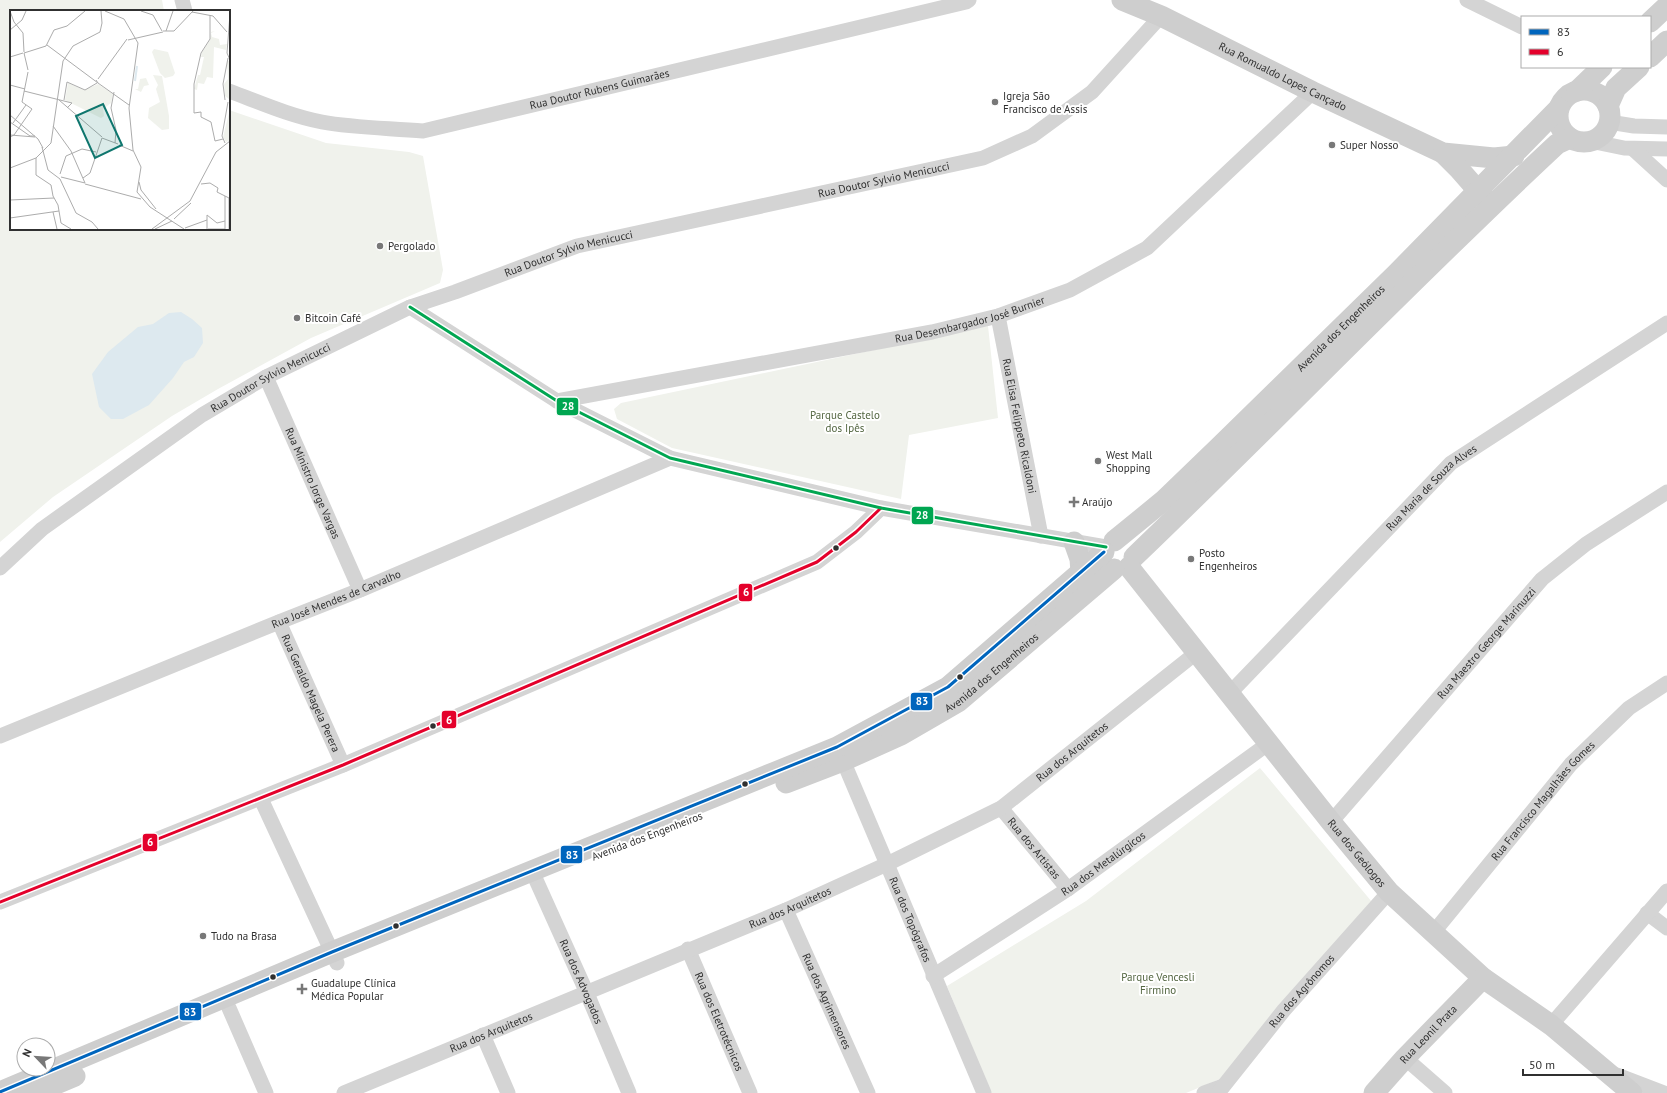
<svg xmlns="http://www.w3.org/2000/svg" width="1667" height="1093" font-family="'PT Sans',sans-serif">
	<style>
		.green { fill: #f0f2ec }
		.water { fill: #dde9ef }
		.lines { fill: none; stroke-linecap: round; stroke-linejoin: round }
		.street { stroke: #d4d4d4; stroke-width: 15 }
		.secondary { stroke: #cecece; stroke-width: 21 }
		.bus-1-casing { stroke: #fff; stroke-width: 6 }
		.bus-2-casing { stroke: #fff; stroke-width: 6 }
		.bus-3-casing { stroke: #fff; stroke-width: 6 }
		.bus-1 { stroke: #0065bd; stroke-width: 3 }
		.bus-2 { stroke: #e4002b; stroke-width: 3 }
		.bus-3 { stroke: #00a651; stroke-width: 3 }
		.poi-dot { fill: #787878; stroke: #fff; stroke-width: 1.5 }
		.bus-dot { fill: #303030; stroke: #fff; stroke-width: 1.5 }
		.labels { text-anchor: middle; stroke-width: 4; stroke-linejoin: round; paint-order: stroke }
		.street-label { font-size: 11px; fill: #303030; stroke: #fff }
		.poi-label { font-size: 11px; fill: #303030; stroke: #fff; text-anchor: start }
		.park-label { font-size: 11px; fill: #546742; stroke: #fff }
		.inset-river { fill: none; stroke: #dde9ef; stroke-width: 2 }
		.inset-road { fill: none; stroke: #acacac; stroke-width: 1 }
		.view { fill: #0f766e; fill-opacity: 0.15; stroke: #0f766e; stroke-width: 2 }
		.inset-edge { fill: none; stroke: #303030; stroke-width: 2 }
		.line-badge { stroke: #fff; stroke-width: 1.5 }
		.badge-label { font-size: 11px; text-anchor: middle; font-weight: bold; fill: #fff }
	</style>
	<rect width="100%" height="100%" fill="#fff"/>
	<g class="green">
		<path d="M0 0H162L164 11H11V229H229V110L326 143 409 152 423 156 443 270 440 283 311 338 218 389 172 416 53 497 0 542Z"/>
		<path d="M988 326 998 418 909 435 901 499 672 448 617 419 614 409 621 403Z"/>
		<path d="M1260 768 1372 902 1220 1079 1186 1093H991L947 986 1086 901Z"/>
	</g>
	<path class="water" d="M181 312 192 319 202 328 203 343 194 357 184 362 173 378 149 405 123 419H111L99 407 92 374 108 352 138 327 153 324 169 313Z"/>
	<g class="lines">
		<g class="street">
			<path d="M182 0 185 11"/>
			<path d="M1467 0 1522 27"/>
			<path id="s1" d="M229 91C259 102 290 116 322 122 355 128 389 128 423 131L966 2 969 0"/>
			<path d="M1609 122 1634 126 1667 127"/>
			<path d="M1590 141 1624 148 1667 149"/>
			<path d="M1633 149 1667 180"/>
			<path d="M410 307 557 401 670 458 881 508 1106 547"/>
			<path id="s2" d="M998 316 1041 536"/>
			<path id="s3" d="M266 377 360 590"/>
			<path id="s4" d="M557 401 932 332 998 316 1070 290 1147 248 1313 92"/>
			<path id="s5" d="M0 568 42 529 202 415 266 377 410 307 455 292 577 246 983 158 1032 136 1092 92 1161 16"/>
			<path id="s6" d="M279 622 343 765"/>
			<path id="s7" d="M1230 693 1451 463 1667 323"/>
			<path id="s8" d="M0 736 279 622 360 590 670 458"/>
			<path id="s9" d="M839 751 984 1093"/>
			<path d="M261 799 337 963"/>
			<path id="s10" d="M1001 808 1068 889"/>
			<path id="s11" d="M1331 822 1542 579 1586 544 1667 492"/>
			<path id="s12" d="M532 871 586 991 629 1093"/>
			<path d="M0 902 343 765 817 562 856 532 881 508"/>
			<path id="s13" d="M786 910 868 1093"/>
			<path d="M1647 913 1667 928"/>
			<path id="s14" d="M1433 933 1571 764 1629 708 1667 683"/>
			<path id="s15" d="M688 949 750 1093"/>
			<path id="s16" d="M933 976 1068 889 1269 743"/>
			<path d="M229 1008 266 1093"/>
			<path d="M1551 1025 1667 891"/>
			<path d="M483 1035 508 1093"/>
			<path d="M1405 1058 1445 1093"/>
			<path d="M1617 1075 1664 1093"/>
			<path id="s17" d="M344 1093 786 910 887 864 1001 808 1196 653"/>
			<path d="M1204 1093 1223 1086"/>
			<path id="s18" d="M1218 1093 1284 1010 1389 892"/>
		</g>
		<g class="secondary">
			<path id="s19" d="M1122 0 1161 16 1313 92 1443 153 1494 158 1514 156"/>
			<path d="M1650 22 1667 6"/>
			<path d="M1650 57 1667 41"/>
			<circle cx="1584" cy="116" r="26"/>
			<path d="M1577 91 1602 67"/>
			<path d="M1608 106 1616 88 1639 67"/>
			<path d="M1443 153 1459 169 1487 201"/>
			<path id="s20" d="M1114 541 1163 501 1219 447 1396 274 1559 108"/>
			<path d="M1074 542 1080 559 1081 572"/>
			<path d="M1134 557C1276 421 1413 278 1557 144L1570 138"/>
			<path id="s21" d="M1129 567 1331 822 1389 892 1483 978 1551 1025 1632 1093"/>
			<path id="s22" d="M786 783 843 761 901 735 958 702 1114 569"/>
			<path d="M0 1092 332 952 837 747 948 687 1104 552"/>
			<path d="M35 1093 75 1076"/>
			<path id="s23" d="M1374 1093 1405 1058 1483 978"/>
		</g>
		<defs>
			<path id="bus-1" d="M0 1092 332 952 837 747 948 687 1104 552"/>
			<path id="bus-2" d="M0 902 343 765 817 562 856 532 881 508"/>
			<path id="bus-3" d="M410 307 557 401 670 458 881 508 1106 547"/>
		</defs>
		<use href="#bus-1" class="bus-1-casing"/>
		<use href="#bus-2" class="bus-2-casing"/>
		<use href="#bus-3" class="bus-3-casing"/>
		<use href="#bus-1" class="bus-1"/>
		<use href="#bus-2" class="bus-2"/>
		<use href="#bus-3" class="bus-3"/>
	</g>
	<g class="poi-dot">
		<circle cx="995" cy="102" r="4"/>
		<circle cx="1332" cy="145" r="4"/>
		<circle cx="380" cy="246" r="4"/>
		<circle cx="297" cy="318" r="4"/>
		<circle cx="1098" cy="461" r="4"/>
		<path d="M1072 496h4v4h4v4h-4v4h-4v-4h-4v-4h4z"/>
		<circle cx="1191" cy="559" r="4"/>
		<circle cx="203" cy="936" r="4"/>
		<path d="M300 983h4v4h4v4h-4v4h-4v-4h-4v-4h4z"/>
	</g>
	<g class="bus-dot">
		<circle cx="836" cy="548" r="3.5"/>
		<circle cx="960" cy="677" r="3.5"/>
		<circle cx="433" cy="726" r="3.5"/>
		<circle cx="745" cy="784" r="3.5"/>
		<circle cx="396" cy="926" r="3.5"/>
		<circle cx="273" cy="977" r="3.5"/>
	</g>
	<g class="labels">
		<g class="street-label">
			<text dy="4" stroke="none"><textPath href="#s19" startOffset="178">Rua Romualdo Lopes Cançado</textPath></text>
			<text dy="4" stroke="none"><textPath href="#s1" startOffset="381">Rua Doutor Rubens Guimarães</textPath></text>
			<text dy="4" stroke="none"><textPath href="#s5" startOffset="980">Rua Doutor Sylvio Menicucci</textPath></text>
			<text dy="4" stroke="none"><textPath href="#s5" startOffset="656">Rua Doutor Sylvio Menicucci</textPath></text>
			<text dy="4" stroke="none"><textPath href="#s4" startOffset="421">Rua Desembargador José Burnier</textPath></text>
			<text dy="4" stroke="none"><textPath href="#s20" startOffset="311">Avenida dos Engenheiros</textPath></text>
			<text dy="4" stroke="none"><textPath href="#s5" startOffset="332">Rua Doutor Sylvio Menicucci</textPath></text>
			<text dy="4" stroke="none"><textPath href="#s2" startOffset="112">Rua Elisa Felippeto Ricaldoni</textPath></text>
			<text dy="4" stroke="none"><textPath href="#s3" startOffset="116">Rua Ministro Jorge Vargas</textPath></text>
			<text dy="4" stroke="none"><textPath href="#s7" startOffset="288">Rua Maria de Souza Alves</textPath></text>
			<text dy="4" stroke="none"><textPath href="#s8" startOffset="363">Rua José Mendes de Carvalho</textPath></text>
			<text dy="4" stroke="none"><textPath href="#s11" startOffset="237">Rua Maestro George Marinuzzi</textPath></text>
			<text dy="4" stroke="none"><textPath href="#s22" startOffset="235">Avenida dos Engenheiros</textPath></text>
			<text dy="4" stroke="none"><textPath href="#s6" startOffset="78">Rua Geraldo Magela Perera</textPath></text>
			<text dy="4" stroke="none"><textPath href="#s17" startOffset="807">Rua dos Arquitetos</textPath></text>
			<text dy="4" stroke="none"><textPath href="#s14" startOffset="172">Rua Francisco Magalhães Gomes</textPath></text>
			<text transform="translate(647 836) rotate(-21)" y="4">Avenida dos Engenheiros</text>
			<text dy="4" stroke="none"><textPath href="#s10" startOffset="52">Rua dos Artistas</textPath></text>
			<text dy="4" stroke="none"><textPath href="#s21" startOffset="366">Rua dos Geólogos</textPath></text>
			<text dy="4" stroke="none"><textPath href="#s16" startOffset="204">Rua dos Metalúrgicos</textPath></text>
			<text dy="4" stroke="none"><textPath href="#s17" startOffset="483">Rua dos Arquitetos</textPath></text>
			<text dy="4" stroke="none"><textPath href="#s9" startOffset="183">Rua dos Topógrafos</textPath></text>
			<text dy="4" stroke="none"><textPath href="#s12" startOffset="121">Rua dos Advogados</textPath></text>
			<text dy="4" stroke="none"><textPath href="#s18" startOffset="132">Rua dos Agrônomos</textPath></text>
			<text dy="4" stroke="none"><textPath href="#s13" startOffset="100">Rua dos Agrimensores</textPath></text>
			<text dy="4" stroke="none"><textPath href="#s15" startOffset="79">Rua dos Eletrotécnicos</textPath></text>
			<text dy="4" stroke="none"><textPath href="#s17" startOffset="159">Rua dos Arquitetos</textPath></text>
			<text dy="4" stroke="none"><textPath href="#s23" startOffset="80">Rua Leonil Prata</textPath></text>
		</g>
		<g class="poi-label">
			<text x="1003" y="100">Igreja São<tspan x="1003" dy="13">Francisco de Assis</tspan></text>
			<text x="1340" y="149">Super Nosso</text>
			<text x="388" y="250">Pergolado</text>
			<text x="305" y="322">Bitcoin Café</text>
			<text x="1106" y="459">West Mall<tspan x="1106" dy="13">Shopping</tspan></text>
			<text x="1082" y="506">Araújo</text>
			<text x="1199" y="557">Posto<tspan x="1199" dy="13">Engenheiros</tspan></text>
			<text x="211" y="940">Tudo na Brasa</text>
			<text x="311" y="987">Guadalupe Clínica<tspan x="311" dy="13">Médica Popular</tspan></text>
		</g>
		<g class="park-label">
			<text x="845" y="419">Parque Castelo<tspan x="845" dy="13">dos Ipês</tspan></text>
			<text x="1158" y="981">Parque Vencesli<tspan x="1158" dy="13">Firmino</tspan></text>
		</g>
	</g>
	<g transform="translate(10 10)">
		<rect width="220" height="220" fill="#fff"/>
		<path d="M205 21 201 23 202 27 209 29 210 35 217 34 216 40 204 37 203 68 197 67 194 74 188 73 187 80 184 79 188 65H190L194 47H191L192 42 200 30 201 22ZM144 39 158 42 165 63 163 66 155 68 150 63 142 42ZM217 51H220L219 89 215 86 214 74 218 69ZM143 65 152 66 159 106V119L152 120 138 108 139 98 150 92 146 79 148 75ZM136 68 139 75 134 76 131 82 125 79H128L130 69ZM58 73 74 80 88 74 103 84 101 93 93 99 94 106 91 108 55 90ZM220 99V130L216 132 213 127Z" fill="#f0f2ec"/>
		<path class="inset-river" d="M125 71 127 56"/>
		<path class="inset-road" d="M0 1 4 12 13 23 14 42M95 1 114 9 128 33 119 98 123 140 131 157 127 182 140 197 174 219M131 1 143 5 152 21M182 2 203 6 217 22M220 4 217 43 220 50M200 5V29L191 43 184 74V103L191 102V107L201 112 205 131 213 129M0 20 12 10 16 1M153 21H164L183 1M156 21 163 1M118 30 153 22M37 35 88 73 86 70M14 43 36 36 44 20 57 16 75 1M14 43 18 60M0 47 13 43M88 69 117 29M88 73 119 95M0 75 15 79M14 81 62 93 57 98M104 82 101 98 106 120 105 133M49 90 92 127M54 90 57 72 75 80 87 73M215 90 213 74 218 48M0 105 28 129 33 138M0 112 20 126H25M3 113 16 95M43 116 61 141 75 173M0 125 25 127M0 127 4 125 22 99 12 92 18 62M92 128 108 134M215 133 212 126 218 92M109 135 123 141M32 137 38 160 50 169 66 203 82 212 88 219M33 141 26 148V165L41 175 43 186 48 195 51 213 61 219M32 142 41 133 53 51 63 36 90 22 92 13 91 1M0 158 26 148M50 164 56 146 72 139 86 142M51 167 75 173M73 168 80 163 92 128M129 172 131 180 146 199M75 174 131 189M191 174 200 173 208 178 207 182 219 188V219M215 186V219M0 190 44 188M43 202 47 219M197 205 207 213 215 211M0 208 49 201M164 209 181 193M175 218 197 210M142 219 180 191 206 142 220 131M145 219 162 211M197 219V205M198 219H215"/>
		<path class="view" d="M93 94 112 135 85 148 66 106Z"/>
		<rect width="220" height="220" class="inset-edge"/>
	</g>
	<g class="line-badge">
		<rect x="556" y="397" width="23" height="19" rx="4" fill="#00a651"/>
		<rect x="911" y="506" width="23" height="19" rx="4" fill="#00a651"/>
		<rect x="738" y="583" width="15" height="19" rx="4" fill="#e4002b"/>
		<rect x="910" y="692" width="23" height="19" rx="4" fill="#0065bd"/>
		<rect x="441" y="710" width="16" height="19" rx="4" fill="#e4002b"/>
		<rect x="142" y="833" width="16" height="19" rx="4" fill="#e4002b"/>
		<rect x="560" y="845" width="23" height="19" rx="4" fill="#0065bd"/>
		<rect x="179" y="1002" width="23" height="19" rx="4" fill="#0065bd"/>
	</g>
	<g class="badge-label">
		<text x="568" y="410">28</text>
		<text x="922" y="519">28</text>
		<text x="746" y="596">6</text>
		<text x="922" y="705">83</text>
		<text x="449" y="724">6</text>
		<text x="150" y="846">6</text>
		<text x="572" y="859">83</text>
		<text x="190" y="1016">83</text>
	</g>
	<rect x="1521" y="16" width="130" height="52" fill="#ffffff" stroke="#acacac"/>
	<rect x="1529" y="29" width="20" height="6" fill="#0065bd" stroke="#acacac"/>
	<text x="1557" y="36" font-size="12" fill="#303030">83</text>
	<rect x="1529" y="49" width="20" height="6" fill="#e4002b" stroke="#acacac"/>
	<text x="1557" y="56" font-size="12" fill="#303030">6</text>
	<g transform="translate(36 1057) rotate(295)"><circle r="19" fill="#ffffff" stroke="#acacac"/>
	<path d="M0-3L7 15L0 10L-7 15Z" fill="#787878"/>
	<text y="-6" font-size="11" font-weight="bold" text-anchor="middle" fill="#303030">N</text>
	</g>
	<path d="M1523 1069v6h100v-6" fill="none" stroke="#303030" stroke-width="2"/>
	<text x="1529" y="1069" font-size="12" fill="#303030" stroke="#ffffff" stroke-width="3" paint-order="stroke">50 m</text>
</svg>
